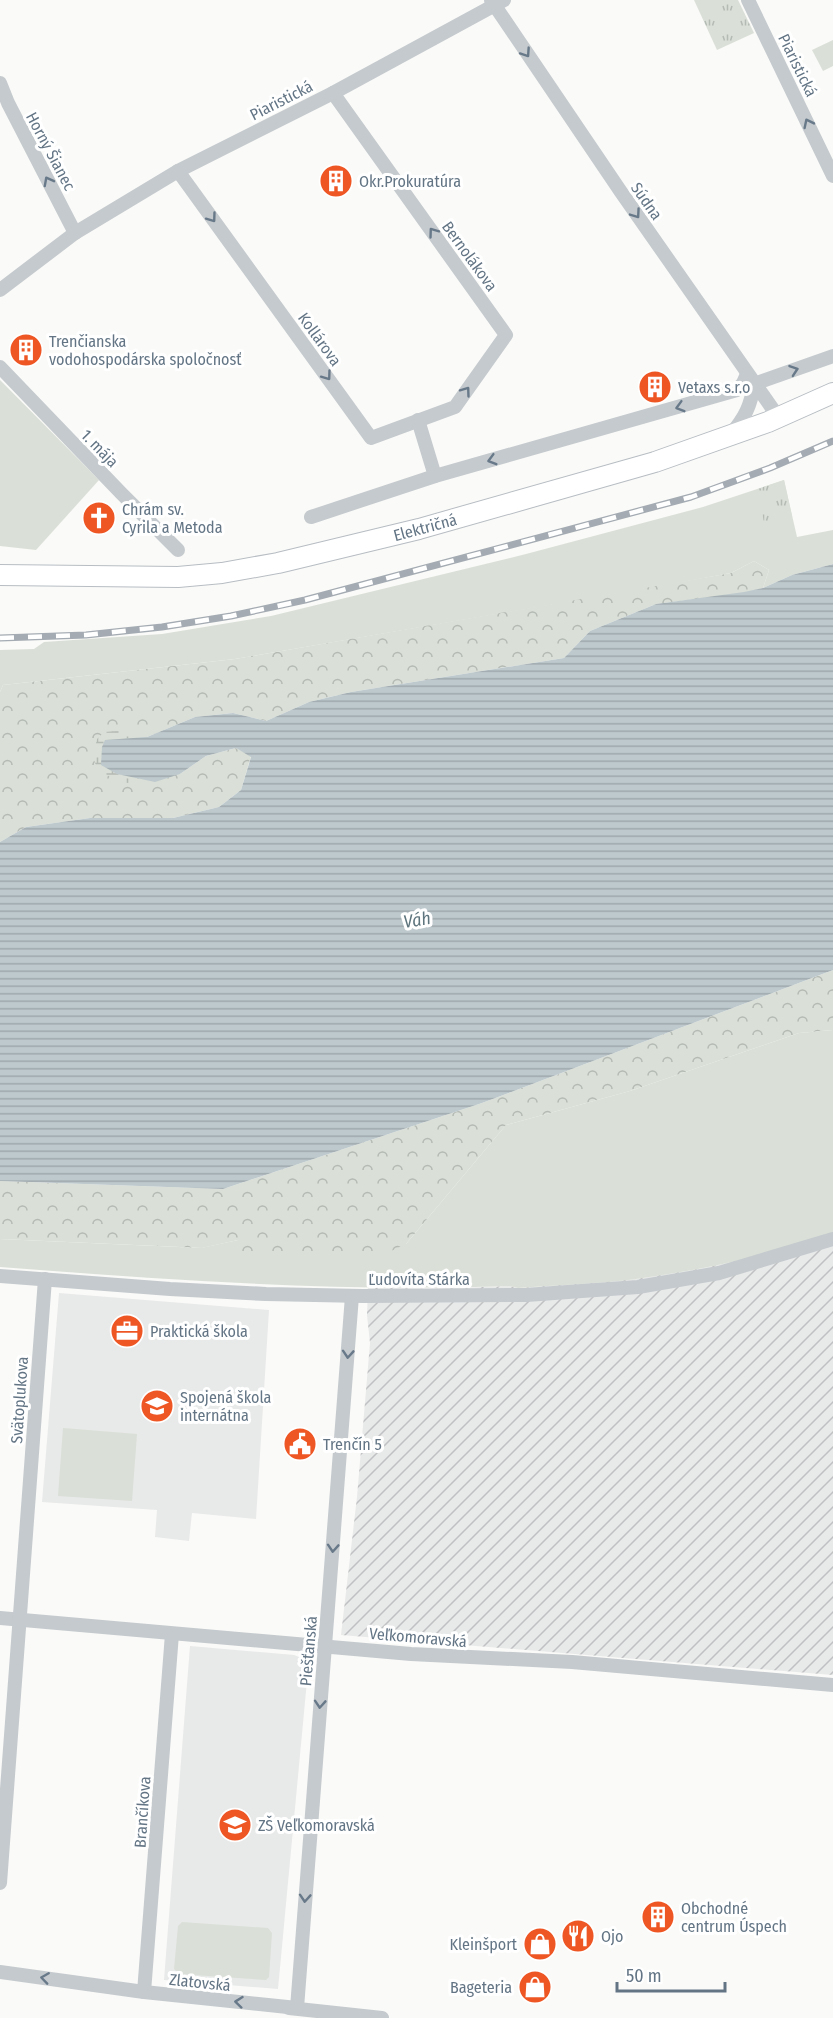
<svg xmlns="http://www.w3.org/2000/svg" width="833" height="2018" font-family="'Fira Sans Condensed',sans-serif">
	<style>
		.built { fill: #e8e9e9 }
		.industrial { fill: url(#industrial-furrows) }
		.green { fill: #dae0d7 }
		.forest { fill: url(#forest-crowns) }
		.wetland { fill: url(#wetland-marsh) }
		.park { fill: url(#park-tufts) }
		.water { fill: url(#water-rules) }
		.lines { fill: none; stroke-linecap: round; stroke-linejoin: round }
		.secondary-casing { stroke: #b7bdc3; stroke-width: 22 }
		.minor { stroke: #c5cace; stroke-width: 14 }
		.secondary { stroke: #fff; stroke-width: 20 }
		.rail-casing { stroke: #a4abb2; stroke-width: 7 }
		.rail { stroke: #fff; stroke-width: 4.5; stroke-dasharray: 14; stroke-linecap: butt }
		.oneway { stroke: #687989 }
		.labels { text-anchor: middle; stroke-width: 6; stroke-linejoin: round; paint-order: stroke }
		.street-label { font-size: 16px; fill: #637585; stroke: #fff }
		.poi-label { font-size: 16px; fill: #637585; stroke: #fff; text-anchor: start }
		.water-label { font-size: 18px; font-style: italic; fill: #5e757e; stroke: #fff }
	</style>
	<defs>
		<pattern id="industrial-furrows" width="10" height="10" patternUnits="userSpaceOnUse" patternTransform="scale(1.5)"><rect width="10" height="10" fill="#e8e9e9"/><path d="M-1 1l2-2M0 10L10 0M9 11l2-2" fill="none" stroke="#c0c1c2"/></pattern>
		<pattern id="forest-crowns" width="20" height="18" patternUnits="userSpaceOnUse" patternTransform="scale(1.5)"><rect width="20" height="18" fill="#dae0d7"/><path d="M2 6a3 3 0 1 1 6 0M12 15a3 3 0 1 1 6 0" fill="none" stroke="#b4bab4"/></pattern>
		<pattern id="wetland-marsh" width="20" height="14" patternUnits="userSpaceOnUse" patternTransform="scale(1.5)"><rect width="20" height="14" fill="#dae0d7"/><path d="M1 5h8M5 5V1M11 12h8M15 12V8" fill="none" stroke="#b4bab4"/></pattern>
		<pattern id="park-tufts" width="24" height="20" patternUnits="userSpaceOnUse" patternTransform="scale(1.5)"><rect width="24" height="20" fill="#dae0d7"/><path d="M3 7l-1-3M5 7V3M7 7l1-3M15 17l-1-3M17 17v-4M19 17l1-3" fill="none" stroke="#b4bab4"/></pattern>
		<pattern id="water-rules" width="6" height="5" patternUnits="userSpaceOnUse" patternTransform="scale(1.5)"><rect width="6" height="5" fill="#bec9ce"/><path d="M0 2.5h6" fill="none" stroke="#9ea8ad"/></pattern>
	</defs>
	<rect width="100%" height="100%" fill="#fafaf8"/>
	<g class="built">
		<path d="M59 1293 269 1310 256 1519 192 1513 189 1541 155 1537 157 1510 42 1502Z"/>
		<path d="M190 1646 294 1655 304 1659 308 1670 278 1989 164 1980Z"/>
	</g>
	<path class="industrial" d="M833 1234V1675L341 1635 357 1497 370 1343 367 1315 368 1287 429 1289 508 1286 518 1288 635 1279 703 1268 786 1250Z"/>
	<g class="green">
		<path d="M833 40V66L823 71 812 50Z"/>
		<path d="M0 380 99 480 36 550 0 546Z"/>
		<path d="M784 480 797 537 833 530V564L792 575 763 588 769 570 754 561 731 573 666 585 235 659 3 685 0 692V650L34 649 44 642 162 634 271 616 526 554 703 507Z"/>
		<path d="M833 1030V1234C769 1255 703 1270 636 1279 597 1284 557 1285 518 1288L508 1286C337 1292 170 1280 0 1267V1239L201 1248 238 1240 406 1244 506 1125 630 1091 799 1033Z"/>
		<path d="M63 1428 137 1434 132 1501 58 1496Z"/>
		<path d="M182 1922 268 1928 272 1933 269 1977 266 1980 179 1974 174 1969 178 1926Z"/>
	</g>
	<g class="forest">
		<path d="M754 561 769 570 763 588 744 593 656 604 590 631 564 658 351 692 309 702 266 721 233 713 195 717 147 737 180 774 206 756 236 748 251 756 241 790 219 807 173 818H90L26 827 0 842V692L3 685 235 659 731 573Z"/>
		<path d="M833 970V1030L799 1033 630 1091 506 1125 406 1244 374 1259 242 1256 238 1240 202 1248 0 1239V1181L223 1189 482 1103Z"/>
	</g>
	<path class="wetland" d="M127 730 147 737 105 740 131 779 155 782 124 783 98 771 93 757 97 739 104 732Z"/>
	<g class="park">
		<path d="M694 0H738L754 33 717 50Z"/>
		<path d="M784 480 792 516 764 523 758 489Z"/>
	</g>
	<path class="water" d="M833 564V970L482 1103 223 1189 0 1181V842L26 827 90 818H173L219 807 241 790 251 757 236 748 206 756 180 774 155 782 117 774 101 765 102 747 105 740 147 737 195 717 233 713 266 721 309 702 351 692 564 658 590 631 656 604 744 592 763 588 792 575Z"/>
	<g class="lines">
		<defs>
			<path id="secondary" d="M0 575 178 577 222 573 278 563 419 529 655 462 768 422 833 393"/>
		</defs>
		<use href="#secondary" class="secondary-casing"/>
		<g class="minor">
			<path d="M491 0 621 192 779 418"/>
			<path d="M748 0 833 176"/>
			<path d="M0 83 8 103 75 233"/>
			<path d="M178 171 371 438 455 407 506 335 333 93"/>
			<path d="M0 290 75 233 178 171 333 93 504 0"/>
			<path d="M0 367 121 493 178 550"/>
			<path d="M754 384 833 356"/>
			<path d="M418 420 435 476"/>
			<path d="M730 435C745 418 751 405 754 384"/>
			<path d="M311 517 435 476 737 390 743 383 747 374"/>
			<path d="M0 1276 170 1289 266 1294 363 1296 526 1295 638 1287 719 1273 833 1239"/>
			<path d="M0 1618 411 1654 572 1662 833 1685"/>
			<path d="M0 1883 45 1279"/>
			<path d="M0 1972 144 1992 297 2008"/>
			<path d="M144 1992 172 1634"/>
			<path d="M289 2008 382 2018"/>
			<path d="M297 2008 352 1296"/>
		</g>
		<use href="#secondary" class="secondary"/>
		<defs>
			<path id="rail" d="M0 638 86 635 162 627 231 616 305 600 691 497 770 468 833 441"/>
		</defs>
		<use href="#rail" class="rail-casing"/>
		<use href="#rail" class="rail"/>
	</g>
	<defs><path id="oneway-chevron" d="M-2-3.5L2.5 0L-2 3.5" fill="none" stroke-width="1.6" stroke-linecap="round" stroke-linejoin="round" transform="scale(1.5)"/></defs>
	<g class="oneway">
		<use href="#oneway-chevron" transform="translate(526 53) rotate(56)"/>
		<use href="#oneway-chevron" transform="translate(808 123) rotate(-116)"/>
		<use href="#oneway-chevron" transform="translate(48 181) rotate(-118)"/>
		<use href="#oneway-chevron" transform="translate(636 214) rotate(55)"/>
		<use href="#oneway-chevron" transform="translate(212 218) rotate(54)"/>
		<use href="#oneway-chevron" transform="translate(433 232) rotate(-126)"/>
		<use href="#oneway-chevron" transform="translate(794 370) rotate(-19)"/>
		<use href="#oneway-chevron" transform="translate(327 376) rotate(54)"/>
		<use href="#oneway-chevron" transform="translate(466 391) rotate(-54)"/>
		<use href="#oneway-chevron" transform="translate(680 407) rotate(164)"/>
		<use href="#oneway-chevron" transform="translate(492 460) rotate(164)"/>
		<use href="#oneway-chevron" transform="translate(348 1354) rotate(94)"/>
		<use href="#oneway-chevron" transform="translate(333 1548) rotate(94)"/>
		<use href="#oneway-chevron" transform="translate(320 1704) rotate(94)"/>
		<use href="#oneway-chevron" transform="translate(305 1898) rotate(94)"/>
		<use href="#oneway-chevron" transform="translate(45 1978) rotate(-172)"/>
		<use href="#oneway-chevron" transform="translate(239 2002) rotate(-174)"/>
	</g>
	<defs>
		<symbol id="building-disc" viewBox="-11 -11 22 22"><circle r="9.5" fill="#ee5623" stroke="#fff"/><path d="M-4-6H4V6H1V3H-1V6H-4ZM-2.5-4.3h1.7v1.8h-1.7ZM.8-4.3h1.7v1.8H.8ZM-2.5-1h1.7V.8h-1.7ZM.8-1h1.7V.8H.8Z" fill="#fff"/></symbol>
		<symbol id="church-disc" viewBox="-11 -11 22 22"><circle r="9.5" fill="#ee5623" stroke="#fff"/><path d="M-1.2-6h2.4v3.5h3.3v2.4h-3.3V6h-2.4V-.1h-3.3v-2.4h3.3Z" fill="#fff"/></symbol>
		<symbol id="office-disc" viewBox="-11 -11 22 22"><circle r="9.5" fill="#ee5623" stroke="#fff"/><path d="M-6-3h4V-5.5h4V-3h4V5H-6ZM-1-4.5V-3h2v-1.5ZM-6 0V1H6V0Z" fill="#fff"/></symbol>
		<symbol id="school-disc" viewBox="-11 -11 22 22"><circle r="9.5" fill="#ee5623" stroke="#fff"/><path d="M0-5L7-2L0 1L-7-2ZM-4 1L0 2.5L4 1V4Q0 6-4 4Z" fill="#fff"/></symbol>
		<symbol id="civic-disc" viewBox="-11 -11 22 22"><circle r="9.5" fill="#ee5623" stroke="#fff"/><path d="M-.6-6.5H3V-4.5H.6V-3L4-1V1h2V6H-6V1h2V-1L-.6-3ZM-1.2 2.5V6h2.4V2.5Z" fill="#fff"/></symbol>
		<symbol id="restaurant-disc" viewBox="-11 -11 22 22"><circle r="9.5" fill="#ee5623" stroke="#fff"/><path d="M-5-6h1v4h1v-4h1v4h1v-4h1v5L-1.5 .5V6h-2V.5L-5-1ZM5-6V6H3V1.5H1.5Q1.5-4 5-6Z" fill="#fff"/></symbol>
		<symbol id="shop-disc" viewBox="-11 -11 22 22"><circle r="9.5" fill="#ee5623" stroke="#fff"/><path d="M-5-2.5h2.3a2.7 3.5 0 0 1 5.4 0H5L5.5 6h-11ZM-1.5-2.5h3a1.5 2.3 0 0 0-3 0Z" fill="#fff"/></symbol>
	</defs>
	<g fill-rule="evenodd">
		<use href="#building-disc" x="317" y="162" width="38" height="38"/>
		<use href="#building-disc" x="7" y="331" width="38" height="38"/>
		<use href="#building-disc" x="636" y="368" width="38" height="38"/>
		<use href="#church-disc" x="80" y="499" width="38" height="38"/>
		<use href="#office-disc" x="108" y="1312" width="38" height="38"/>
		<use href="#school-disc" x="138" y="1387" width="38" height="38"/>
		<use href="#civic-disc" x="281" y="1425" width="38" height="38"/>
		<use href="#school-disc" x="216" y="1806" width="38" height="38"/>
		<use href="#building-disc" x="639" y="1898" width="38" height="38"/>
		<use href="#restaurant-disc" x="559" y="1917" width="38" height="38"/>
		<use href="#shop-disc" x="521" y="1925" width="38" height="38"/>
		<use href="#shop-disc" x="516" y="1968" width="38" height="38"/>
	</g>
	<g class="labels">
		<g class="street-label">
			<text transform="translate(798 65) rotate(64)" y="6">Piaristická</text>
			<text transform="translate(281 100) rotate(-27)" y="6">Piaristická</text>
			<text transform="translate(51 151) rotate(62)" y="6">Horný Šianec</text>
			<text transform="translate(647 201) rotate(55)" y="6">Súdna</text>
			<text transform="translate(470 256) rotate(54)" y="6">Bernolákova</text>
			<text transform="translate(320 339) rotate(54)" y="6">Kollárova</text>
			<text transform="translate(100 448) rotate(46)" y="6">1. mája</text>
			<text transform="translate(425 527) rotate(-15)" y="6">Električná</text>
			<text x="419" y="1285">Ľudovíta Stárka</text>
			<text transform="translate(19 1400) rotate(-86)" y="6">Svätoplukova</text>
			<text transform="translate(418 1637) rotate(5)" y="6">Veľkomoravská</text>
			<text transform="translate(308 1651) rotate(-85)" y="6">Piešťanská</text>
			<text transform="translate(142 1812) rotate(-86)" y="6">Brančíkova</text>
			<text transform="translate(200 1982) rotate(6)" y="6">Zlatovská</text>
		</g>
		<g class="poi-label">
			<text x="359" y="187">Okr.Prokuratúra</text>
			<text x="49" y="347">Trenčianska<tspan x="49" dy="18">vodohospodárska spoločnosť</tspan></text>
			<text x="678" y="393">Vetaxs s.r.o</text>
			<text x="122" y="515">Chrám sv.<tspan x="122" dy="18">Cyrila a Metoda</tspan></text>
			<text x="150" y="1337">Praktická škola</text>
			<text x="180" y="1403">Spojená škola<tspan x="180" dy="18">internátna</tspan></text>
			<text x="323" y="1450">Trenčín 5</text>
			<text x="258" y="1831">ZŠ Veľkomoravská</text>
			<text x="681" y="1914">Obchodné<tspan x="681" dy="18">centrum Úspech</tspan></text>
			<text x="601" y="1942">Ojo</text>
			<text x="517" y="1950" text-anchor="end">Kleinšport</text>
			<text x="512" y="1993" text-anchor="end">Bageteria</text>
		</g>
		<g class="water-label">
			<text transform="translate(417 920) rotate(-9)" y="6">Váh</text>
		</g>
	</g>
	<path d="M617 1982v9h108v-9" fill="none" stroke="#637585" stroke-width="3"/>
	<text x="626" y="1982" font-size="18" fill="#637585" stroke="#ffffff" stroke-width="4.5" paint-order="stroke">50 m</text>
</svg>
